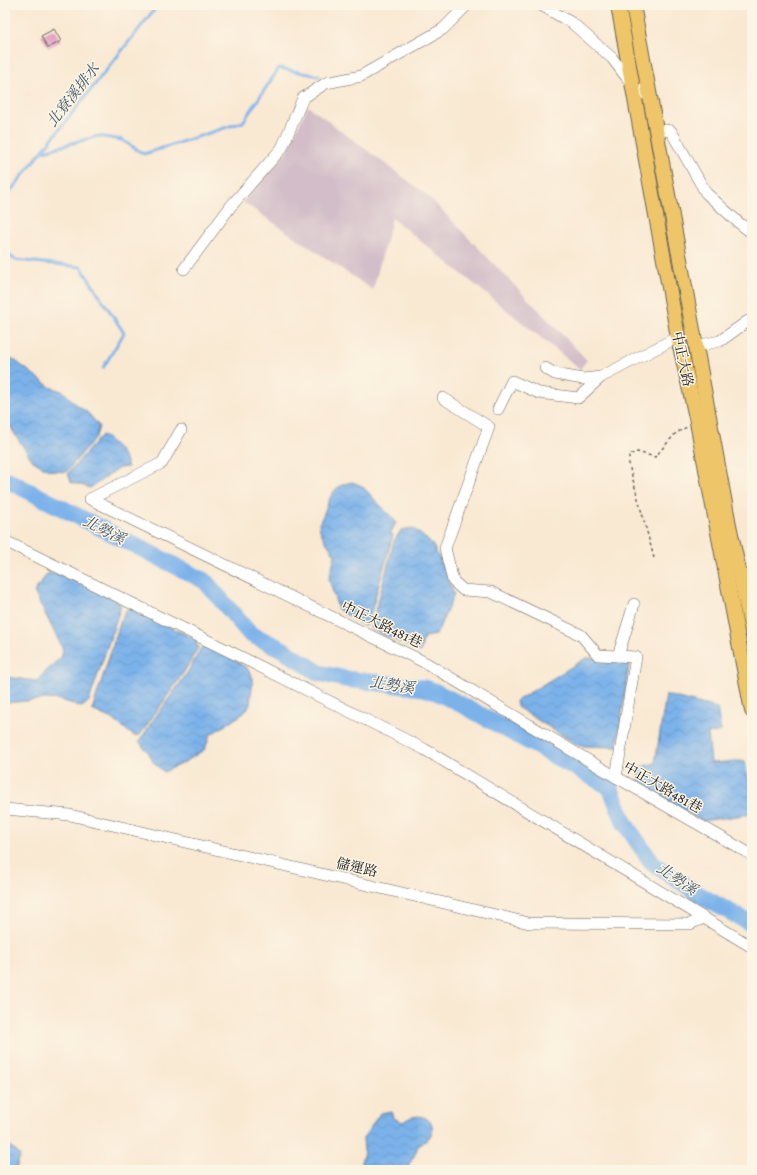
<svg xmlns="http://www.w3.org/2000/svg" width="757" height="1175" font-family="Alegreya,'Noto Serif TC',serif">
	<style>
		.industrial { fill: #d2bdc8 }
		.water { fill: url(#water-waves); stroke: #4c6783 }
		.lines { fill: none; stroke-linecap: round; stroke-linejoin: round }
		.stream { stroke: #7cb2ea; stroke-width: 3 }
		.river { stroke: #7cb2ea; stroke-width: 17 }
		.building { fill: url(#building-back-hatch) }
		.minor-casing { stroke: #69645c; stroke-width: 12 }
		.major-casing { stroke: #69645c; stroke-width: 16 }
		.path { stroke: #69645c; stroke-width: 1.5; stroke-dasharray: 3 3; stroke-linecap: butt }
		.minor { stroke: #fff; stroke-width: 11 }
		.major { stroke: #eec569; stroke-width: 14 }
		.labels { text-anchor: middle; stroke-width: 3; stroke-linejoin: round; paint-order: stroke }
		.street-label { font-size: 14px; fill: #1c1c1c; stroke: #fcf5e5 }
		.water-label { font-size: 15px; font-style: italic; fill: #42586e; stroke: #fcf5e5 }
	</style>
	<defs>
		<pattern id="water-waves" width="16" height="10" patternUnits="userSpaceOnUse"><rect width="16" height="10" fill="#7cb2ea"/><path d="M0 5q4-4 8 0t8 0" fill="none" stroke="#6b98c8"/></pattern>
		<pattern id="building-back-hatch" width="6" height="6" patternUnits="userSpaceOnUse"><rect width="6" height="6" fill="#e3a3c5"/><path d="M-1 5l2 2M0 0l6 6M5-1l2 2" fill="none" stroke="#c28ca9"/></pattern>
	</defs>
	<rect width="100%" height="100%" fill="#fcf5e5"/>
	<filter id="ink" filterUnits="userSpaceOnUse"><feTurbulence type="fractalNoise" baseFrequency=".025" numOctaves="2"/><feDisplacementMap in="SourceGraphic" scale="8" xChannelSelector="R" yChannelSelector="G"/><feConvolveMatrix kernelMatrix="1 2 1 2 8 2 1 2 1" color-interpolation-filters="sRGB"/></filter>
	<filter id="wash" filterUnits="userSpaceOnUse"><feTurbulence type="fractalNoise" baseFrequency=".012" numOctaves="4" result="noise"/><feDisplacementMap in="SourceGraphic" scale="16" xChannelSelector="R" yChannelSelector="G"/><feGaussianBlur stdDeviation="0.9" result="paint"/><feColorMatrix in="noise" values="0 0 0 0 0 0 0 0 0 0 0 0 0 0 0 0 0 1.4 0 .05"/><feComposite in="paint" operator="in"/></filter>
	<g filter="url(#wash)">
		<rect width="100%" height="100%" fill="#f9e9d3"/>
		<path class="industrial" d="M308 106 428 196 587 360 580 369 392 218 373 290 243 202 285 154Z"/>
		<g class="water">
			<path d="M5 357 13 359 50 387 64 392 76 404 88 413 99 426 96 437 66 472 49 470 33 461 16 436 5 417Z"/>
			<path d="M102 435C114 443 123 452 128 467L119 468 90 488 71 482 68 473Z"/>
			<path d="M352 482 362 486 396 522 391 533 393 535 368 623 364 626 338 609 329 579 335 555C330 547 319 534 319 524 320 521 323 516 324 513 330 497 333 485 352 482Z"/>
			<path d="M413 528 432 544 443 566 454 595 436 635 424 637 420 652 371 629 394 541 401 530Z"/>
			<path d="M56 573 117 600 121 606 89 701 82 707 61 700 47 699 5 703V677L36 681 62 656 63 649 34 592 47 574Z"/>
			<path d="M129 607 195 639 198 648 184 672 140 735 134 736 114 720 92 710 122 617Z"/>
			<path d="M209 645 217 649 247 668 253 678 250 705 244 713 210 735 205 749 187 761 164 772 153 762 149 753 139 742 152 722 188 672 201 648Z"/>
			<path d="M586 658H630L617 747 579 746 517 707 516 701Z"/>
			<path d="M666 695 717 708 721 731 708 734 711 763 741 761 745 762 752 800V814L701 821 639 782 637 768 655 763Z"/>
			<path d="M391 1111 393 1118 403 1122C424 1105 449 1130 418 1146L414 1156 408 1166 409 1170H361V1162L364 1152 363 1138 380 1113Z"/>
			<path d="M5 1141 20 1155 16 1170H5Z"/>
		</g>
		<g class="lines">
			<g class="stream">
				<path d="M44 151 98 136 122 140 144 154 243 122 279 68 319 76"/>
				<path d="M5 198 158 5"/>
				<path d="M5 253 16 260 81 267 124 333 103 368"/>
			</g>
			<path class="river" d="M5 479 205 581 250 634 282 649 319 673 345 679 424 688 434 691 470 709 610 787 625 824 653 864 703 897 752 924"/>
		</g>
		<g id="blocks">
			<path class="building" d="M54 29 61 41 48 48 41 36Z"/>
		</g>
	</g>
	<g filter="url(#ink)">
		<use href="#blocks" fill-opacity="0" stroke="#69645c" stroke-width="1"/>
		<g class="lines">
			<defs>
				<g id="minor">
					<path d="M541 5 572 23 612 58 634 87 651 98"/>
					<path d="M657 129 671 131 706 193 739 223 752 233"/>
					<path d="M184 269 231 206 282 148 303 98 326 83 361 76 443 29 467 5"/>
					<path d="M696 346 720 341 748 321"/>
					<path d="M545 368 555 374 583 379 601 377 678 337"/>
					<path d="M443 398 489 427 445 548 453 581 463 590 491 592 581 635 598 655 636 657 616 777"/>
					<path d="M498 409 512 381 539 393 578 398 601 377"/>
					<path d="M181 430 162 463 90 499 426 663 616 777 752 855"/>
					<path d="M5 541 249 661 424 749 752 947"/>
					<path d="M618 656 634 604"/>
					<path d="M5 809 70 815 529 923 690 924 704 918"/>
				</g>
				<g id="major">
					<path d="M618 5 678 337 697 422 752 711"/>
					<path d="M633 5 729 525 752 631"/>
				</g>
			</defs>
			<use href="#minor" class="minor-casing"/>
			<use href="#major" class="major-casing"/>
			<path class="path" d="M654 558 629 465V455L637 452 655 457 676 433 687 427"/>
			<use href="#minor" class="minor"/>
			<use href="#major" class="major"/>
		</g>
	</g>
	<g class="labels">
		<g class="street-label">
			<text transform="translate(683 359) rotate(78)" y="5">中正大路</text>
			<text transform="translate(382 624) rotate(26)" y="5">中正大路481巷</text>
			<text transform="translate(663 787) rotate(30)" y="5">中正大路481巷</text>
			<text transform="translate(357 867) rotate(13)" y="5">儲運路</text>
		</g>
		<g class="water-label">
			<text transform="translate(73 95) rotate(-52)" y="5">北寮溪排水</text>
			<text transform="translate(104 530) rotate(27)" y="5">北勢溪</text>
			<text transform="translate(392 685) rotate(9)" y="5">北勢溪</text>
			<text transform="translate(677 879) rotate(34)" y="5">北勢溪</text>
		</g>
	</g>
	<rect width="757" height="1175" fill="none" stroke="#fcf5e5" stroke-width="20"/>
</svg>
